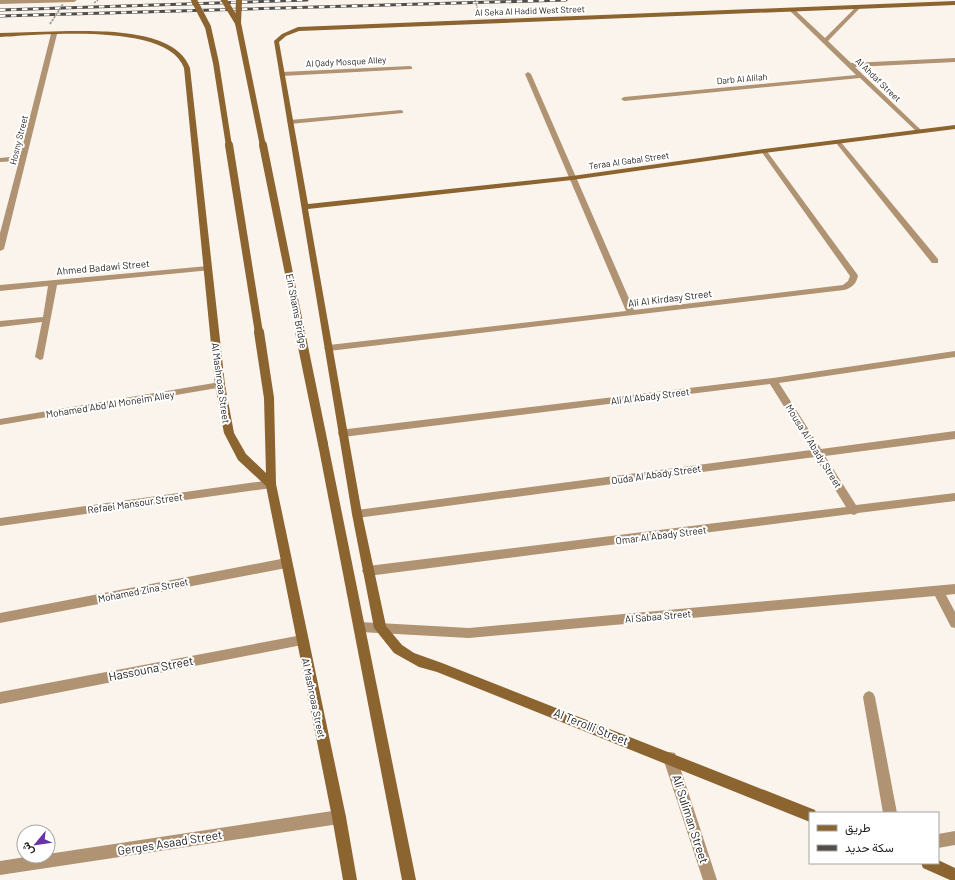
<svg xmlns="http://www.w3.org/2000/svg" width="955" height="880" font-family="Barlow,Vazirmatn,sans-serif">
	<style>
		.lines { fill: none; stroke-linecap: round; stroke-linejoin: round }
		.path { stroke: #97938d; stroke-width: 1.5; stroke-dasharray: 2.5 1; stroke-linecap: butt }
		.street { fill: #af9372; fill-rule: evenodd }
		.secondary { fill: #8b6430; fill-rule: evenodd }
		.rail-casing { stroke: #514e4a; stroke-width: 3 }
		.rail { stroke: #fff; stroke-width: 2; stroke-dasharray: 5.5; stroke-linecap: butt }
		.path-bridge { stroke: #97938d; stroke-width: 1.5; stroke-dasharray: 2.5 1; stroke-linecap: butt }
		.secondary-bridge-far2 { stroke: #8b6430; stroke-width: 6 }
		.secondary-bridge-far1 { stroke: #8b6430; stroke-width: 8 }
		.secondary-bridge { stroke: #8b6430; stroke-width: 10 }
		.labels { text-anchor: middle; stroke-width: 4; stroke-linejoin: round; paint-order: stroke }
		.far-street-label { font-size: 9px; fill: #201e1b; stroke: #fff }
		.street-label { font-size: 10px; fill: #201e1b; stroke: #fff }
		.near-street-label { font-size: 12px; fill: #201e1b; stroke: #fff }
	</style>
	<rect width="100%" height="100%" fill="#fbf4ec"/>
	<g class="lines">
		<path class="path" d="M94 3 98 0"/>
		<g class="street">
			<path d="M0 0H77L74 2 0 4Z"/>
			<path d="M858 5 860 6V8L828 41 851 63 955 58V62L855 67 921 130V132H917L860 78 624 101 621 99 624 97 856 75 788 9 793 8 825 38Z"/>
			<path d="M54 32 57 34 4 249 0 251V233L19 161 0 162V158L20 156 51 34Z"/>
			<path d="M410 66 412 67V69L282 76 279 74 282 72Z"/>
			<path d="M528 72 531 74 634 310 843 285 848 281 850 276 761 151 764 149 766 150 857 274 858 276C856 284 852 288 844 290L329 351 326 350 324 348 329 345 626 311 525 74Z"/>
			<path d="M401 110 403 111V113L290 124 287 122 290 120Z"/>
			<path d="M838 140 840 141 938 259V263H932L836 143V141Z"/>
			<path d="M208 266H211L212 268 211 270 57 285 43 359 40 360 35 357 42 322 0 327V321L43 317 48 286 0 291V285Z"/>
			<path d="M955 351V357L779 383 821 449 955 431V439L825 456 856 505 955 493V501L858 513 854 515 851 514 368 576 364 574 362 571 364 568 368 566 846 507 815 457 357 518 353 517 352 514 353 511 357 510 811 450 770 384 343 437 339 436 338 433 339 430 773 378Z"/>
			<path d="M220 382 223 383 225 385 223 387 0 425V419Z"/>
			<path d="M271 480 275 481 276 484 275 487 271 488 0 526V518Z"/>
			<path d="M286 558 290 560 292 563 290 566 286 568 0 623V613Z"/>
			<path d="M955 584V594L946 595 955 612V628L951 627 935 596 469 638 360 632 356 631 354 627 356 623 360 622 469 628Z"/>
			<path d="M302 635 306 636 308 640 306 644 302 645 0 704V692Z"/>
			<path d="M869 691 873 693 875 697 897 813H883L863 697 865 693Z"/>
			<path d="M670 752 675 753 677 758 717 880H703L663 758 665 753Z"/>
			<path d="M339 810 344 812 346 817 344 822 339 824 0 875V861L32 856H48V854Z"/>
			<path d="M955 831V845L938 848V834Z"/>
		</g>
		<g class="secondary">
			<path d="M955 1V5L299 31 286 36 279 42 308 204 572 176 764 149 955 125V129L764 153 572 180 308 209 362 514 386 626 402 645 414 653 442 663 815 810 816 813H810V822L437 672 419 667 394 653 374 628 352 514 274 41 282 34 298 27Z"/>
			<path d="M69 31C103 31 176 29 190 68L225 385 234 433 246 454 266 473 264 398 269 395 272 396 274 398 276 484 346 817 357 880H343L332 817 266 486 238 460 224 433 215 385 184 68C168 22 40 35 0 37V33Z"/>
			<path d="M323 440 327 441 328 444 416 880H402L318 444 319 441Z"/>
			<path d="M938 860 955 868V880H950L923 868 921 863H938Z"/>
		</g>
		<defs>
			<g id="rail">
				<path d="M0 10 307 0"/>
				<path d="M0 16 566 0"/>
			</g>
		</defs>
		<use href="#rail" class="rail-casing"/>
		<use href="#rail" class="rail"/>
		<g class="path-bridge">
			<path d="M475 0 478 10"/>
			<path d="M50 24 63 4"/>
		</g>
		<g class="secondary-bridge-far2">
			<path d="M194 0 208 27 216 63 229 146"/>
			<path d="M224 0 238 23 263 146"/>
			<path d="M238 23 239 0"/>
		</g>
		<g class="secondary-bridge-far1">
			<path d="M229 145 259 333"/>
			<path d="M263 145 301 333"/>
		</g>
		<g class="secondary-bridge">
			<path d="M259 332 269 398"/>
			<path d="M300 332 323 444"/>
		</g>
	</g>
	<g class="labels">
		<g class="far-street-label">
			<text transform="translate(530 11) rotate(-2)" y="3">Al Seka Al Hadid West Street</text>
			<text transform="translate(346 62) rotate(-3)" y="3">Al Qady Mosque Alley</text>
			<text transform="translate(742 79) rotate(-5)" y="3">Darb Al Alilah</text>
			<text transform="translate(878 80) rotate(44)" y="3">Al Ahdaf Street</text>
			<text transform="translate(19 140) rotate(-76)" y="3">Hosny Street</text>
			<text transform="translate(629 161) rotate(-8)" y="3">Teraa Al Gabal Street</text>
		</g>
		<g class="street-label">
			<text transform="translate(103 267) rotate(-5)" y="4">Ahmed Badawi Street</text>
			<text transform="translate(670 298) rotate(-7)" y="4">Ali Al Kirdasy Street</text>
			<text transform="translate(297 311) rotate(79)" y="4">Ein Shams Bridge</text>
			<text transform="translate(221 383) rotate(82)" y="4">Al Mashroaa Street</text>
			<text transform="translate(650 396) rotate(-7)" y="4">Ali Al Abady Street</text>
			<text transform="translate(110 404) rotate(-9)" y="4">Mohamed Abd Al Moneim Alley</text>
			<text transform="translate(814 446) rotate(58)" y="4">Mousa Al Abady Street</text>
			<text transform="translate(656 474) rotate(-8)" y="4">Ouda Al Abady Street</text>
			<text transform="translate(135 503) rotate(-8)" y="4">Refaei Mansour Street</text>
			<text transform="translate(661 535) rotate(-7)" y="4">Omar Al Abady Street</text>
			<text transform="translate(143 590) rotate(-11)" y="4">Mohamed Zina Street</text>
			<text transform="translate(658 616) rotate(-5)" y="4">Al Sabaa Street</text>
			<text transform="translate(314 698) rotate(78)" y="4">Al Mashroaa Street</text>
		</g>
		<g class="near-street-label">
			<text transform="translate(151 669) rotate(-11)" y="4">Hassouna Street</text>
			<text transform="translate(591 727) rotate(22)" y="4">Al Terolli Street</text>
			<text transform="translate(690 819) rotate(72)" y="4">Ali Suliman Street</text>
			<text transform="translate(170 843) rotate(-9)" y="4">Gerges Asaad Street</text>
		</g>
	</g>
	<rect x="809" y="812" width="130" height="52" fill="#ffffff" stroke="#a6a5a4"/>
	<rect x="817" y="825" width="20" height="6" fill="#8b6430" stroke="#a6a5a4"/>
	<text x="845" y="832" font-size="12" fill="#201e1b">طريق</text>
	<rect x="817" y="845" width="20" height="6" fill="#514e4a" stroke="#a6a5a4"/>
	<text x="845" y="852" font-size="12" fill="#201e1b">سكة حديد</text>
	<g transform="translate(36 844) rotate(241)"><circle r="19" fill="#ffffff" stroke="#a6a5a4"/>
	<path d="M0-3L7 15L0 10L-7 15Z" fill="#6932a8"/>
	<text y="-6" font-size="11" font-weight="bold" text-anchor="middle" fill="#201e1b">ش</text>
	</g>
</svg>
